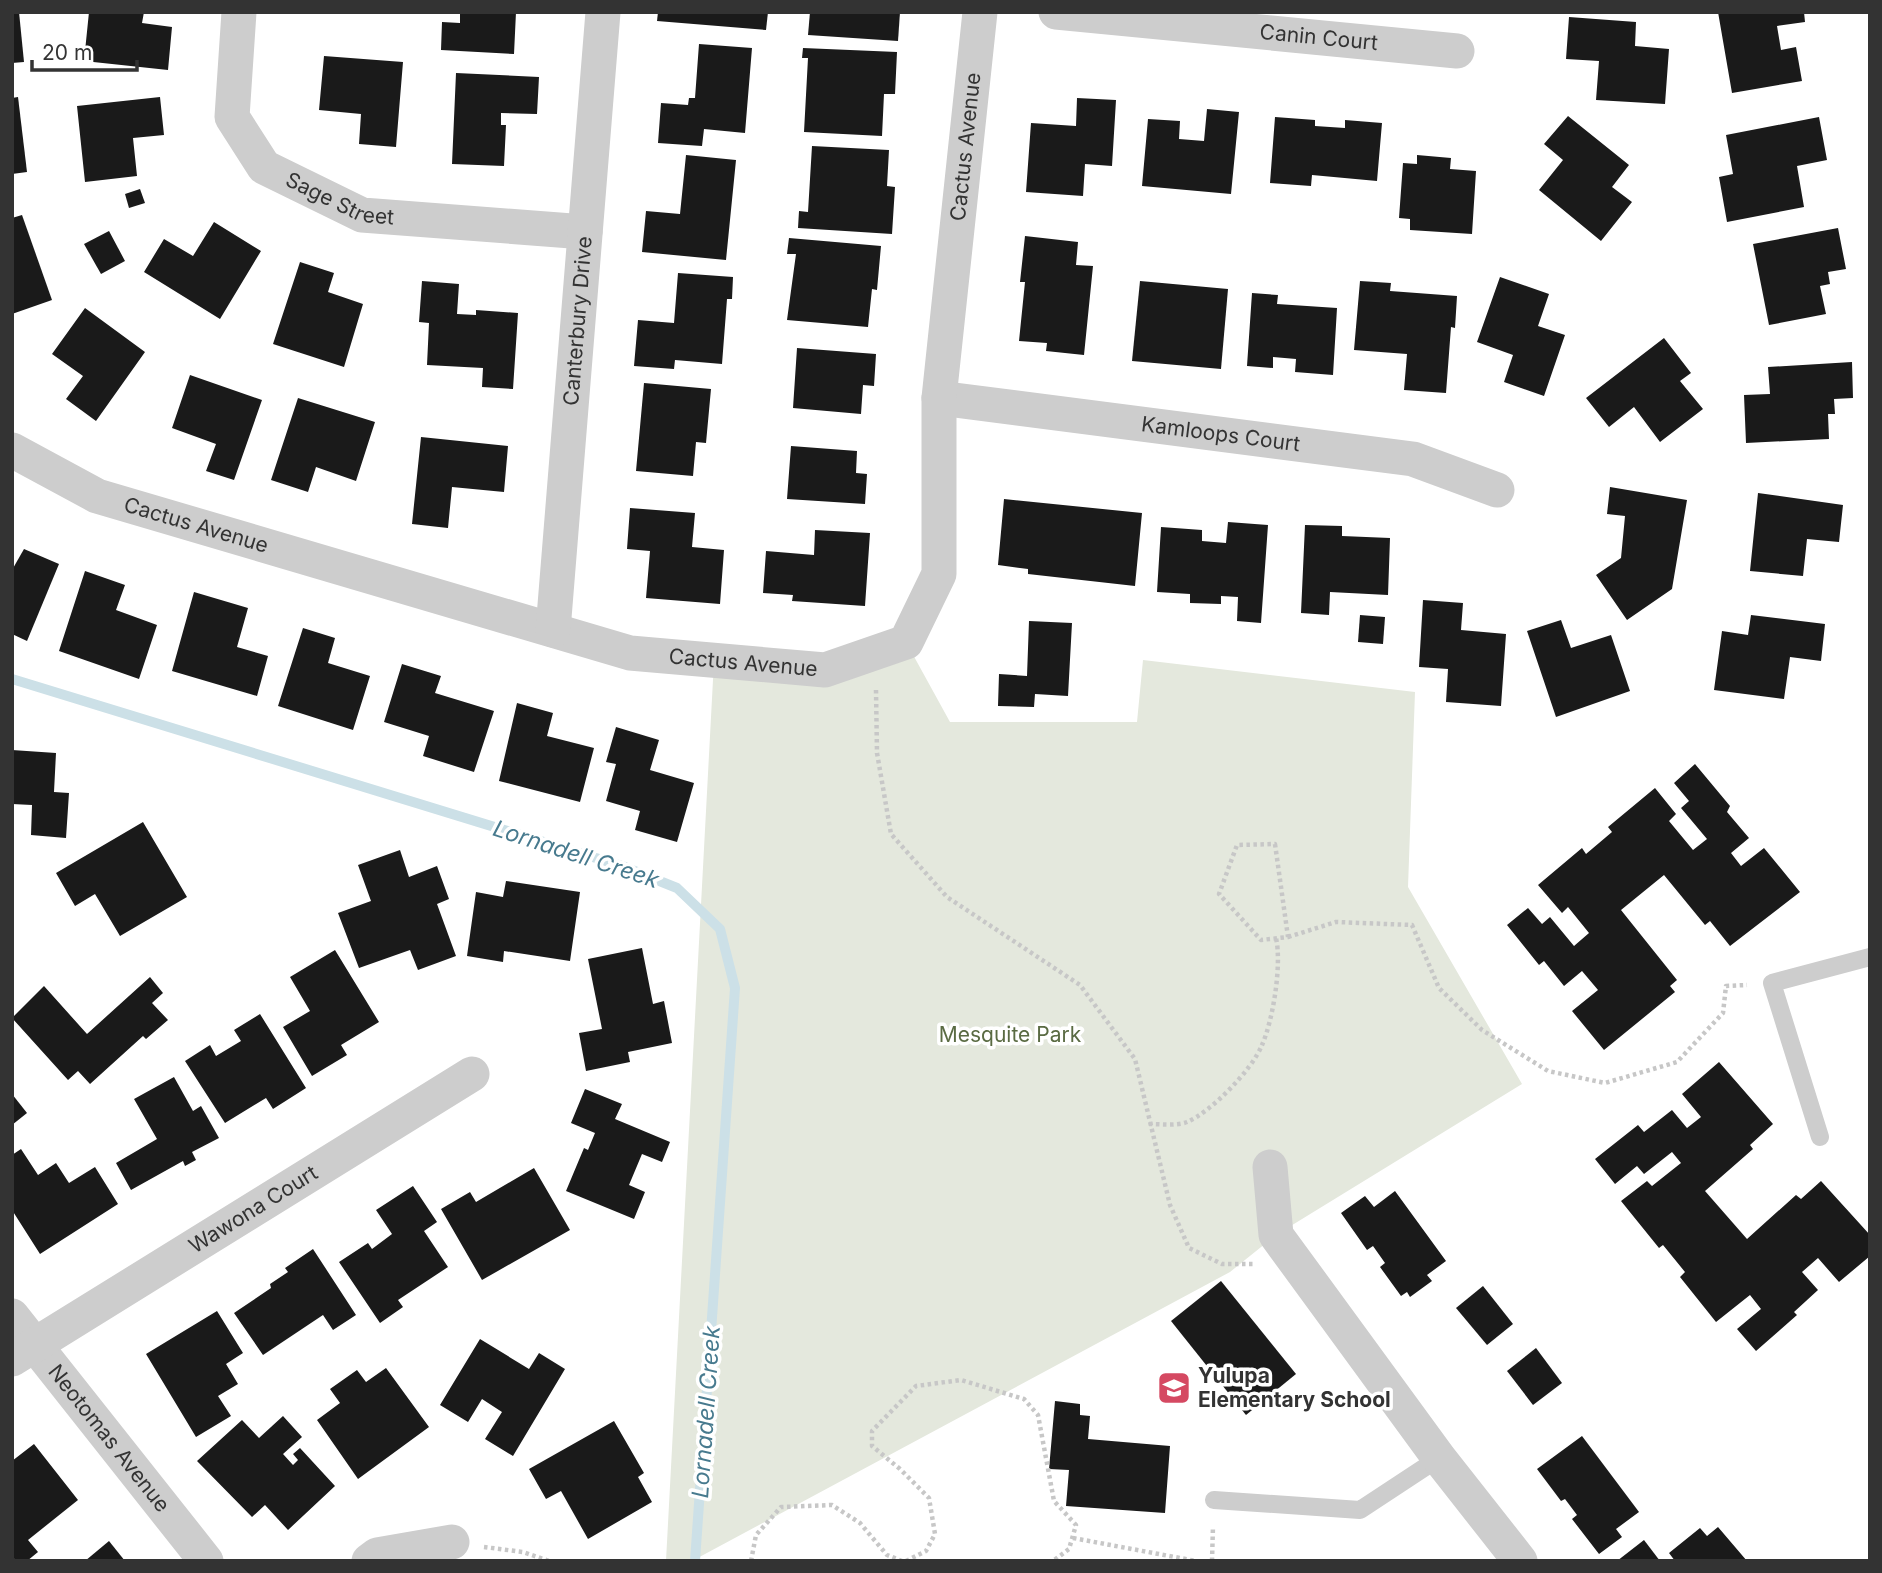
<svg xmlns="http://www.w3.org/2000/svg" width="1882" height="1573" font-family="Inter,sans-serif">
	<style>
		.green { fill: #e4e8dd }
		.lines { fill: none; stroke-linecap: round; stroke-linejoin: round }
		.stream { stroke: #cce0e7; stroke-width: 10 }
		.building { fill: #1a1a1a }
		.path { stroke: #c7c7c7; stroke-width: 4.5; stroke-dasharray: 3.5 3.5; stroke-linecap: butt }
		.lane { stroke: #cdcdcd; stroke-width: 18 }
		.street { stroke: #cdcdcd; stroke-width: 35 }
		.labels { text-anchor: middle; stroke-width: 7; stroke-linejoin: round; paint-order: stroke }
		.street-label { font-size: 21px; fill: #333; stroke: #fff }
		.park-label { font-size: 21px; fill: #5a6b43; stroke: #fff }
		.poi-label { font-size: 21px; font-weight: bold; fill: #333; stroke: #fff; text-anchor: start }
		.water-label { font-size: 23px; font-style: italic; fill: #477a8e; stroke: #fff }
	</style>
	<rect width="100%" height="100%" fill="#fff"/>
	<path class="green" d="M906 642 950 722H1137L1143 660 1415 692 1408 887 1522 1084 1276 1235 1230 1272 692 1561H666L714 661 825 670Z"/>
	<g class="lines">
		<path class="stream" d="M12 679 622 866 677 888 720 929 735 988 695 1561"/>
	</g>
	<g class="building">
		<path d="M12 12H19L24 62 12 63Z"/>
		<path d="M89 12H144L142 23 172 27 168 70 84 61Z"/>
		<path d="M460 12H516L514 54 441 50 442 22 460 23Z"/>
		<path d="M658 12H768L766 30 657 21Z"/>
		<path d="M810 12H900L898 41 808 35Z"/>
		<path d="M1718 12H1804L1805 22 1777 26 1781 50 1796 47 1802 81 1732 93Z"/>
		<path d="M1569 17 1636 22 1635 46 1669 49 1665 104 1596 100 1599 61 1566 59Z"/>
		<path d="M699 44 752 48 745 133 704 129 702 146 658 143 661 103 688 105 689 98H695Z"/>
		<path d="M803 48 897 52 895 94H884L882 136 804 132 808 58H802Z"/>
		<path d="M324 56 403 62 396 147 359 144 361 114 319 110Z"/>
		<path d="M456 73 539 77 537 114 501 113V125H506L504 166 452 164Z"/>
		<path d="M18 97 27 172 12 174V98Z"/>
		<path d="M160 97 164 135 133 138 137 176 85 182 77 106Z"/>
		<path d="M1077 98 1116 100 1112 166 1085 164 1083 196 1026 192 1031 123 1076 126Z"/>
		<path d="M1207 109 1239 112 1231 194 1142 186 1148 119 1180 121 1179 139 1204 141Z"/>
		<path d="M1568 116 1629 165 1612 187 1632 202 1601 241 1539 190 1563 160 1544 144Z"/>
		<path d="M1275 117 1315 120V126L1345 128V120L1382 123 1377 181 1312 175 1311 186 1270 183Z"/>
		<path d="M1819 117 1827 160 1797 166 1804 207 1727 222 1719 177 1733 174 1726 135Z"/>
		<path d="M812 146 889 150 887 186 895 187 892 234 798 228 799 211 808 212Z"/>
		<path d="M686 155 736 160 726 260 642 252 646 211 680 214Z"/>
		<path d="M1417 155 1451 158 1450 169 1476 171 1472 234 1410 230V219L1399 218 1403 163 1417 164Z"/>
		<path d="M140 189 145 203 129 208 125 194Z"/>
		<path d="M22 215 52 300 12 314V218Z"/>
		<path d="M214 222 261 251 220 319 144 272 164 239 193 256Z"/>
		<path d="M1838 228 1846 269 1828 272 1830 284 1820 286 1826 314 1769 325 1753 244Z"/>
		<path d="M109 231 125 261 101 274 84 244Z"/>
		<path d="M1025 236 1078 242 1076 265 1093 266 1084 355 1046 351 1047 343 1019 341 1025 282H1020Z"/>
		<path d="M789 238 881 246 877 290 872 289 868 327 787 320 796 254H787Z"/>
		<path d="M300 262 334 273 328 292 363 304 344 367 273 344Z"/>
		<path d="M678 273 733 277 732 299H727L722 364 675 360 674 369 634 366 638 320 674 323Z"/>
		<path d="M1500 277 1549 294 1538 326 1565 335 1544 396 1504 382 1513 355 1477 342Z"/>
		<path d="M422 281 459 284 457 314 476 315V310L518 313 513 389 482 387 483 368 427 365 429 323 419 322Z"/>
		<path d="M1140 281 1228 289 1221 369 1132 361Z"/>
		<path d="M1360 281 1391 283 1390 291 1457 296 1455 328 1451 327 1446 393 1404 390 1407 354 1354 350Z"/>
		<path d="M1252 293 1278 295 1277 304 1337 308 1333 375 1295 372 1296 359 1273 357V368L1247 366Z"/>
		<path d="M85 308 145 352 96 421 66 399 83 376 52 354Z"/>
		<path d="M1664 338 1691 373 1680 381 1703 409 1660 442 1634 407 1609 427 1586 398Z"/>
		<path d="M797 348 876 354 874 386 863 385 861 414 793 408Z"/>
		<path d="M1852 362 1853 398 1834 399 1835 414H1828L1829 439 1746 443 1744 395 1770 394 1768 367Z"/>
		<path d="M190 375 262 400 234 480 206 471 216 444 172 428Z"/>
		<path d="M644 383 711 389 706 443 696 442 693 476 636 471Z"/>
		<path d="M298 398 375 422 356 481 316 467 308 492 271 480Z"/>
		<path d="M421 437 508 446 504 492 452 487 448 528 412 524Z"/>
		<path d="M791 446 857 451 856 473 867 474 865 504 787 499Z"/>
		<path d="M1610 487 1687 500 1672 589 1627 620 1596 575 1621 558 1625 516 1607 514Z"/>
		<path d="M1758 493 1843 505 1839 542 1807 539 1803 576 1750 571Z"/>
		<path d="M1004 499 1142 513 1135 586 1028 574V569L998 565Z"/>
		<path d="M630 508 695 513 692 547 724 550 720 604 646 598 650 551 627 549Z"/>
		<path d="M1228 522 1268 525 1261 623 1237 621 1238 597 1221 596V604L1190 603V594L1157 592 1161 527 1202 530V541L1226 543Z"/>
		<path d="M1305 525 1342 526V536L1390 538 1388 595 1330 592 1329 615 1301 613Z"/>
		<path d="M815 530 870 533 865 606 792 601 793 595 763 593 766 551 814 555Z"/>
		<path d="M24 549 59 564 27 641 12 634V570Z"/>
		<path d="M85 571 125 585 116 610 157 625 139 679 59 651Z"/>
		<path d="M194 592 248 608 237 647 268 656 257 696 172 671Z"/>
		<path d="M1423 600 1463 603 1461 630 1506 634 1501 706 1446 702 1448 669 1419 667Z"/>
		<path d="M1360 615 1385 617 1383 644 1358 642Z"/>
		<path d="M1751 615 1825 624 1821 661 1790 657 1784 699 1714 690 1722 631 1748 635Z"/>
		<path d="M1561 620 1571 648 1611 635 1630 691 1556 717 1527 631Z"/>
		<path d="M1029 621 1072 623 1068 696 1035 694 1034 707 998 706 999 674 1027 676Z"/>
		<path d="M303 628 335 638 328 663 370 676 353 730 278 706Z"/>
		<path d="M402 664 441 676 435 693 494 711 474 772 423 756 429 736 384 722Z"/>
		<path d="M517 703 553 713 547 736 594 748 580 802 499 781Z"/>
		<path d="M616 727 659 740 650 770 694 783 677 842 635 830 640 811 606 801 616 764 606 762Z"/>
		<path d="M12 750 56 753 54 792 69 793 66 838 31 835 32 805 12 804Z"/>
		<path d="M1695 764 1730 806 1727 812 1749 838 1731 853 1741 866 1764 848 1800 892 1730 946 1710 921 1705 925 1664 875 1621 910 1677 980 1670 986 1675 992 1604 1050 1572 1011 1598 990 1582 971 1564 986 1544 961 1539 965 1507 925 1528 908 1542 924 1550 917 1574 946 1589 933 1568 907 1562 913 1538 885 1582 848 1586 854 1612 832 1608 827 1655 788 1676 814 1669 821 1693 850 1707 839 1681 808 1689 801 1674 783Z"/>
		<path d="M143 822 187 897 120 936 95 894 75 906 56 873Z"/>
		<path d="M400 850 409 877 437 866 449 899 437 904 456 956 418 970 410 950 359 968 338 913 371 901 358 865Z"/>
		<path d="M506 881 580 892 570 961 504 951 503 962 467 956 476 892 503 897Z"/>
		<path d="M642 948 653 1004 664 1001 672 1043 628 1052 630 1062 586 1071 579 1033 602 1029 588 959Z"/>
		<path d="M335 950 379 1022 341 1045 347 1055 312 1076 283 1027 310 1011 290 977Z"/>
		<path d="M150 977 163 993 152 1003 168 1020 146 1039 143 1036 90 1084 78 1071 68 1080 12 1018 44 986 87 1034Z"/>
		<path d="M260 1014 306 1088 273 1109 266 1098 225 1123 185 1061 210 1045 216 1056 241 1041 234 1030Z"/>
		<path d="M1719 1062 1773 1124 1750 1145 1753 1149 1705 1191 1747 1239 1796 1195 1801 1199 1821 1181 1870 1235V1256L1839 1282 1818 1258 1802 1272 1818 1290 1794 1312 1797 1315 1756 1351 1737 1329 1761 1309 1750 1295 1716 1322 1680 1277 1685 1272 1663 1245 1659 1248 1621 1201 1647 1181 1652 1186 1681 1163 1672 1152 1644 1174 1637 1166 1615 1184 1595 1159 1638 1125 1644 1132 1672 1110 1687 1128 1701 1117 1682 1094Z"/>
		<path d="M174 1077 193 1111 201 1106 219 1138 192 1152 196 1160 185 1166 183 1161 131 1190 116 1163 157 1139 134 1099Z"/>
		<path d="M585 1089 622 1104 615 1119 670 1142 662 1162 642 1154 629 1185 645 1192 634 1219 566 1191 584 1148 588 1150 595 1133 571 1123Z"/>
		<path d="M12 1094 27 1113 12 1125Z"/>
		<path d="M21 1149 38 1175 56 1163 69 1183 95 1167 118 1204 40 1254 12 1210V1155Z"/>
		<path d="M534 1168 570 1230 482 1280 441 1209 470 1192 476 1202Z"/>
		<path d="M413 1186 437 1222 424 1231 448 1267 398 1300 403 1307 380 1323 339 1262 368 1243 372 1249 392 1234 376 1210Z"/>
		<path d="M1395 1191 1446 1261 1427 1275 1432 1281 1410 1297 1407 1292 1401 1296 1380 1267 1385 1263 1373 1246 1367 1250 1341 1213 1365 1196 1374 1207Z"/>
		<path d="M313 1249 356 1315 333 1330 323 1315 263 1355 234 1313 271 1288 270 1284 288 1272 285 1268Z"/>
		<path d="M1221 1281 1296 1374 1246 1415 1171 1321Z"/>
		<path d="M1483 1286 1513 1324 1487 1345 1456 1308Z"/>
		<path d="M217 1311 243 1353 226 1364 238 1384 218 1396 231 1416 196 1437 146 1354Z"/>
		<path d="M480 1339 529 1369 539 1353 565 1369 513 1456 485 1439 502 1412 482 1399 468 1422 440 1405Z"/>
		<path d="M1536 1348 1562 1383 1533 1405 1507 1371Z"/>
		<path d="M386 1368 429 1427 358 1479 317 1420 340 1403 330 1389 357 1370 366 1382Z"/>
		<path d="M1055 1401 1080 1404V1415L1090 1416 1088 1439 1170 1446 1165 1513 1066 1506 1069 1470 1049 1469Z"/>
		<path d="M283 1416 302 1437 283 1454 293 1465 298 1460 293 1454 300 1448 335 1486 288 1530 265 1505 252 1517 197 1461 242 1420 259 1438Z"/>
		<path d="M614 1421 644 1473 638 1477 652 1502 588 1539 561 1491 546 1499 529 1469Z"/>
		<path d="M1582 1436 1639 1512 1616 1529 1622 1537 1599 1554 1572 1519 1577 1515 1565 1499 1561 1501 1537 1469Z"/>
		<path d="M34 1444 78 1500 28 1540 38 1552 27 1561H16L12 1556V1461Z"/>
		<path d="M1718 1527 1747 1561H1675L1669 1553 1700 1528 1707 1536Z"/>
		<path d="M1644 1540 1660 1561H1617Z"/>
		<path d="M109 1541 125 1561H85Z"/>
	</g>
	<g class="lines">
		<g class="path">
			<path d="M876 690 877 753 891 834 947 897 1080 985 1135 1059 1170 1205 1189 1248 1222 1264H1254"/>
			<path d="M1275 844 1288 937 1261 940 1219 894 1237 845Z"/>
			<path d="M1288 937 1336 922 1412 925 1439 988 1482 1030 1548 1071 1605 1083 1677 1062 1723 1013 1726 986 1747 985"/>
			<path d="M1149 1124C1160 1124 1177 1126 1187 1122 1211 1112 1252 1070 1262 1045 1273 1020 1282 965 1276 938"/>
			<path d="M1073 1538 1196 1561"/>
			<path d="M484 1547 523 1552 549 1561"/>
			<path d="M751 1561 756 1535 781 1507 832 1505 860 1523 887 1555 902 1561"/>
			<path d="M906 1561 926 1551 935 1534 929 1498 900 1469 872 1446V1431L916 1386 961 1380 1024 1399 1038 1415 1054 1501 1076 1525 1069 1549 1053 1561"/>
			<path d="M1212 1561 1213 1526"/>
		</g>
		<g class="lane">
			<path d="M1820 1137 1772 983 1870 957"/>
			<path d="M1214 1500 1360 1510 1439 1458"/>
		</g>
		<g class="street">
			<path id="s1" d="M239 12 232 117 264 167 362 215 585 232"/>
			<path id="s2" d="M1056 12 1457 51"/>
			<path id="s3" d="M939 398 1413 459 1497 490"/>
			<path id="s4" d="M12 450 97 496 630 653 825 670 906 642 939 574V398L980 12"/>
			<path id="s5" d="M553 630 603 12"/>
			<path d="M1270 1167 1276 1235 1439 1458 1520 1561"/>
			<path id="s6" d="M12 1316 206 1561"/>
			<path id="s7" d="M12 1359 472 1074"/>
			<path d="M369 1561 377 1555 452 1542"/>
		</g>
	</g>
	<defs>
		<symbol id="school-square" viewBox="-11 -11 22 22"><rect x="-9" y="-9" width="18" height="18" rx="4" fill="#d54962" stroke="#fff"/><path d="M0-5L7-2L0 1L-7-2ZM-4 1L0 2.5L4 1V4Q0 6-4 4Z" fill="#fff"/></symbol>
	</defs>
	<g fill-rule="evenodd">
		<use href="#school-square" x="1155" y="1369" width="38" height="38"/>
	</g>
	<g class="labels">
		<g class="street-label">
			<text dy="7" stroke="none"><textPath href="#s2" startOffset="264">Canin Court</textPath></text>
			<text dy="7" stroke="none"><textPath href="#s4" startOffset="1438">Cactus Avenue</textPath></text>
			<text dy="7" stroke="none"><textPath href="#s1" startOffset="248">Sage Street</textPath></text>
			<text dy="7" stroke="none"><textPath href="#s5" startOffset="310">Canterbury Drive</textPath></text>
			<text dy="7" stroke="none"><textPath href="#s3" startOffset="284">Kamloops Court</textPath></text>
			<text dy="7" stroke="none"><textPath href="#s4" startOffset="200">Cactus Avenue</textPath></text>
			<text dy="7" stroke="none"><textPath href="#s4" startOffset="766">Cactus Avenue</textPath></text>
			<text dy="7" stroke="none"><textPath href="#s7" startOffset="284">Wawona Court</textPath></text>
			<text dy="7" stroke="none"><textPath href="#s6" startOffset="156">Neotomas Avenue</textPath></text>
		</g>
		<g class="park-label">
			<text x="1010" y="1042">Mesquite Park</text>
		</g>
		<g class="poi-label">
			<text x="1198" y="1383">Yulupa<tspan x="1198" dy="24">Elementary School</tspan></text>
		</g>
		<g class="water-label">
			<text transform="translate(576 854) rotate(18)" y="8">Lornadell Creek</text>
			<text transform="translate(706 1412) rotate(-86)" y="8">Lornadell Creek</text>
		</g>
	</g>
	<rect width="1882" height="1573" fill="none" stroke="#333333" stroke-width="28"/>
	<path d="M32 60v10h105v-10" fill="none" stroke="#333333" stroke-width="3.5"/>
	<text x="42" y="60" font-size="21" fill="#333333" stroke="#ffffff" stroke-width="5" paint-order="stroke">20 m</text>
</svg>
